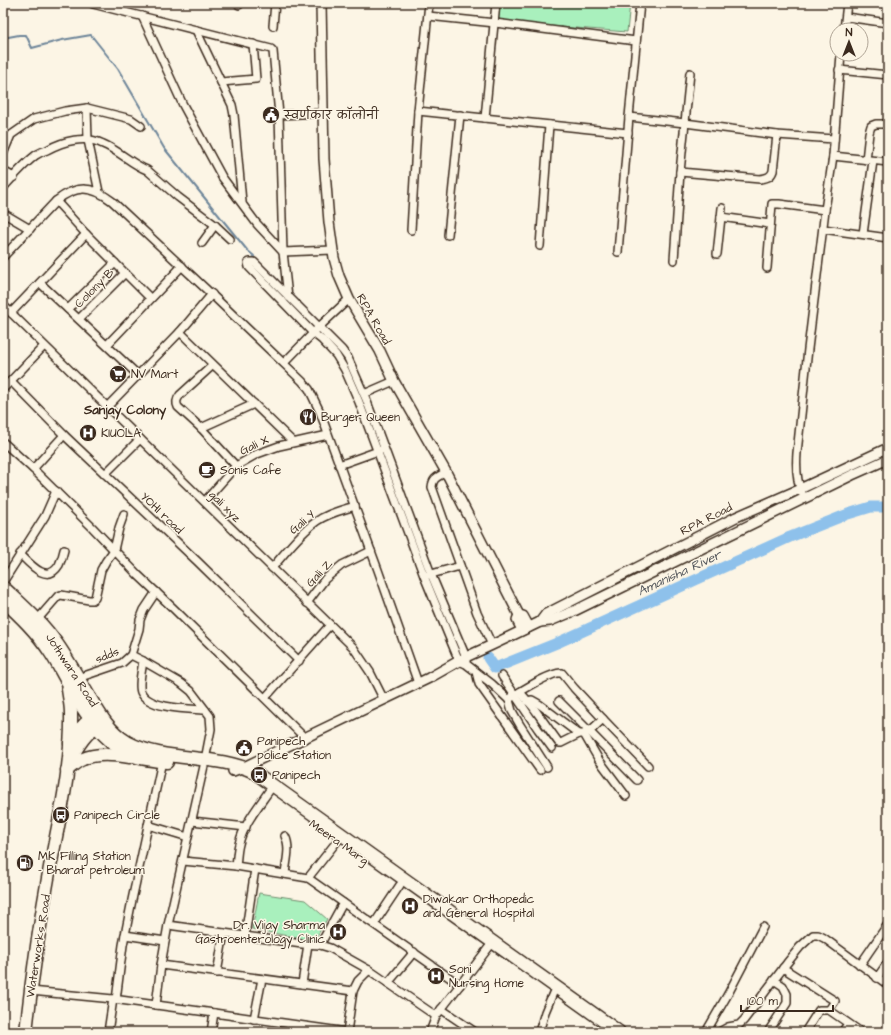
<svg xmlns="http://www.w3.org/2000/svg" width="891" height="1035" font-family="'Architects Daughter','Playpen Sans Deva',sans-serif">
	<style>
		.green { fill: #a9f0bd; stroke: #728d6e }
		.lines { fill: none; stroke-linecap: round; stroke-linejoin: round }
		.stream { stroke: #6d8599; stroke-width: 2 }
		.river { stroke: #8ec1eb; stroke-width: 11 }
		.minor-casing { stroke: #3b2a1e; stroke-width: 10 }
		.tertiary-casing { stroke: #3b2a1e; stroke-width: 12 }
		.primary-casing { stroke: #3b2a1e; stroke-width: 15 }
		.minor { stroke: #fcf5e5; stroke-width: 7 }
		.tertiary { stroke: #fcf5e5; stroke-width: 9 }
		.primary { stroke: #fcf5e5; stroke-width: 12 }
		.labels { text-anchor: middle; stroke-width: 3; stroke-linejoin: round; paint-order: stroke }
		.poi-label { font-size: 12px; fill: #3b2a1e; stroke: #fcf5e5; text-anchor: start }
		.street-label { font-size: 12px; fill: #3b2a1e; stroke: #fcf5e5 }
		.neighbourhood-label { font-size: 13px; font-weight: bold; fill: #3b2a1e; stroke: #fcf5e5 }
		.water-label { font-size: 13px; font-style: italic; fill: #54575c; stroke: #fcf5e5 }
	</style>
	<rect width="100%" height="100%" fill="#fcf5e5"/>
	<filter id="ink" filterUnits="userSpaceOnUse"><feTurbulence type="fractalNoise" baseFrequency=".025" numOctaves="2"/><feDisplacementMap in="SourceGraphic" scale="8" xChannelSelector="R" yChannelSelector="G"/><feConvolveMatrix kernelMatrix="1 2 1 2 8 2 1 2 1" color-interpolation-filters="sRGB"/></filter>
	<g filter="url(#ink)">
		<g class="green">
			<path d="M500 3H630L627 32 498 22Z"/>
			<path d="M259 893 305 900 327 919 314 941 252 929Z"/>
		</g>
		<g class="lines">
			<path class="stream" d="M3 38 19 35H26L32 48 62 40 91 35 118 69 164 148 247 250 254 256"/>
			<path class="river" d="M488 658 495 668 557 643 790 537 848 514 871 507H888"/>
			<defs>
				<g id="minor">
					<path d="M93 4 271 49 273 51 279 115 283 252 288 297"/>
					<path d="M239 5V3"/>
					<path d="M142 16 183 105 222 177 257 224 283 252 333 250"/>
					<path d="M428 16 495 23 636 41"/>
					<path d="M846 17 888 23"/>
					<path d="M273 26 275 3"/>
					<path d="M196 30 232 105 234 115 242 202"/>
					<path d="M844 30 847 3"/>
					<path d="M839 70 888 75"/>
					<path d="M221 82 256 79 253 44"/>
					<path d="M87 108 88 140 99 192"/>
					<path d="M418 111 628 133"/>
					<path d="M279 115 323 113"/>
					<path d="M629 117 685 123 777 135 834 139"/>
					<path d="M485 118 496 3"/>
					<path d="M3 154 11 135 34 119 65 111 87 108 131 119 141 126"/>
					<path d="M833 156 888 162"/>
					<path d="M866 160 869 133 871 126 876 124H888"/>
					<path d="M3 171 14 177"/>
					<path d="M680 172 760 179C767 178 771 177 773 171L777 135"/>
					<path d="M3 188C13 177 24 164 36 155 39 153 43 151 47 150 63 141 85 135 103 144 118 150 133 165 147 170L178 197 215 225 230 239"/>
					<path d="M56 201 86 234 150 298"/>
					<path d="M3 213 30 229"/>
					<path d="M721 217 770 224"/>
					<path d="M823 229 888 238"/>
					<path d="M411 230 418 111 429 3"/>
					<path d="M863 234 873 161"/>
					<path d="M448 235 460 115"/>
					<path d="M202 243 215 225"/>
					<path d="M540 246 549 125"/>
					<path d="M618 252 629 117 640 3"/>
					<path d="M717 254 722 208"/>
					<path d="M3 257 56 201C76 185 91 185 112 201L207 290 302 381 309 389 320 412 378 570 418 683"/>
					<path d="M674 260 680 172 690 73"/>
					<path d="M767 268 772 204H779L825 210"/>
					<path d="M40 283 138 375"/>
					<path d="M3 305 353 647 370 672 384 700"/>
					<path d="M68 309 115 263"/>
					<path d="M11 313 86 234"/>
					<path d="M79 319 125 273"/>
					<path d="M180 332 293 442"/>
					<path d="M107 345 182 266"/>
					<path d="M284 363 319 327 349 299"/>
					<path d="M213 365 180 395C176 400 176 403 178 407L201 428 236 466"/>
					<path d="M11 381 64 435 197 561 299 661"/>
					<path d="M3 389 44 346"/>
					<path d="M364 394 394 381"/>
					<path d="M107 407 180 332 212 294"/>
					<path d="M201 428 254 404"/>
					<path d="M3 442 33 469 92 527 138 575 174 609 305 738"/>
					<path d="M339 465 381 450"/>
					<path d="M33 469 64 435"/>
					<path d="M446 472C438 477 433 477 432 487L477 613 492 645"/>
					<path d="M105 474 140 439"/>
					<path d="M802 493C796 480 796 466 797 453L808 349 825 210 833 156 841 54"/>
					<path d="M205 501 236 466 257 454 279 446 328 435"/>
					<path d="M20 554C30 564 47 585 59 565 61 561 63 555 64 550"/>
					<path d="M272 568C286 552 300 533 317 521 328 513 342 510 355 506"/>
					<path d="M428 575 460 566"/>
					<path d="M3 582 45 516 56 491"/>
					<path d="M307 603 325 579 342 565 371 551"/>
					<path d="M38 619 58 596 61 595 89 600H92L95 598 101 570 106 561 114 550 119 528 124 514"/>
					<path d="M131 655 143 661 181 683 191 691 210 716 211 729 205 760"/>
					<path d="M143 661C142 669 138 685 141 692 148 709 190 709 205 710"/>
					<path d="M466 664V657L431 574 366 399 352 367 348 358 342 350 254 262H250L248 263 249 267 313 333 322 340 336 355 345 370 359 402 424 576 459 661 466 664 492 684 509 700 512 711 520 725 547 767"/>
					<path d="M476 672 479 684 540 770"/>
					<path d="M502 676 538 729 552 748"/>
					<path d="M78 678 122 663 131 655 139 629 140 620 144 610 156 592"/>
					<path d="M520 692 533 707 559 743H561L579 734H584L588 730 559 701"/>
					<path d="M265 698 330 625"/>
					<path d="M509 700 513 696C523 690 553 671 562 673L574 688 603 719 590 731"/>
					<path d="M527 701 532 700 539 704 579 734"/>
					<path d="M603 719 648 766"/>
					<path d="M588 730 637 780"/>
					<path d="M584 734 599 760 626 796"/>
					<path d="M192 821 246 827"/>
					<path d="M148 825 188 837"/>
					<path d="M285 836C291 847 286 862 285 874"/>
					<path d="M183 861 236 866 308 878 460 985"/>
					<path d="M236 866C237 859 237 851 239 844 243 825 258 807 269 791"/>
					<path d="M308 878 338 840"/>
					<path d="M374 924 400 885"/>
					<path d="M168 925 302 944 320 945 330 948 369 970 436 1016"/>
					<path d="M125 935 165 941"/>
					<path d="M245 936 255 869"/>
					<path d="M320 945 343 903"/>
					<path d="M161 965 353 991"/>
					<path d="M860 965 888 924"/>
					<path d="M783 968 835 1001 829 1010"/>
					<path d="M217 973 224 933"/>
					<path d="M877 978 888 962"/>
					<path d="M388 983 414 952"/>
					<path d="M302 984 308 944"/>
					<path d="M31 991 113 999 214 1013 347 1032"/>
					<path d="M116 1000 123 945 132 900 162 761"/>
					<path d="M156 1005 161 965 168 925 204 766"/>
					<path d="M441 1009 475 1032"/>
					<path d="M254 1019 262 979"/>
					<path d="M108 1032 113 999"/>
					<path d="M211 1032 214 1013"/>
					<path d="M347 1032 353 991 358 981 369 970"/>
					<path d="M430 1032 436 1016 493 942"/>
					<path d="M539 1032 545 1012 553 993"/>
					<path d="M706 1032 728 994 763 927"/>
					<path d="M719 1032 728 1027 739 1025 744 1020 787 963 800 947 813 935H818L824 938 888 985"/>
					<path d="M768 1032 787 1003V994L783 986 774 980"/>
					<path d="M805 1032 819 1010H829L861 1032"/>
					<path d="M842 1032 848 1024"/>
				</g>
				<g id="tertiary">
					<path d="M321 3 324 159 329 222 334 258 339 276 349 299 380 351 394 381 446 472 519 615"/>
					<path d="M540 622 546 614 736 517 800 489 888 448"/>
					<path d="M522 630 517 620 519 615 523 616 529 627"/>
					<path d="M233 771 244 767 429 678 466 657 492 645 540 622 550 621 574 611 852 475 888 459"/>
				</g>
				<g id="primary">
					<path d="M3 587C22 605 42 622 57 644 69 661 79 680 90 698 100 715 110 732 127 742 166 763 214 753 254 772L619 1032"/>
					<path d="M3 600C20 616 37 632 50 652 57 662 62 673 68 683 78 702 89 720 104 735 113 744 122 752 134 756 144 760 156 760 167 762"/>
					<path d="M70 743C78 730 84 724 95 715"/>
					<path d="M70 761C78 745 86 732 101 723"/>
					<path d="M67 770C72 766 77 761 83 759 95 753 117 755 130 757"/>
					<path d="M26 1032C32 977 40 921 50 867 60 816 72 765 71 713 71 705 69 697 68 689"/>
				</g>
			</defs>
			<use href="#minor" class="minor-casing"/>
			<use href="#tertiary" class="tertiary-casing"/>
			<use href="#primary" class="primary-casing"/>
			<use href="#minor" class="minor"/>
			<use href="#tertiary" class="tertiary"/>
			<use href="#primary" class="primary"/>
		</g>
	</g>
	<defs>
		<symbol id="civic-disc" viewBox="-11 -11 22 22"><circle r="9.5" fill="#3b2a1e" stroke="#fcf5e5"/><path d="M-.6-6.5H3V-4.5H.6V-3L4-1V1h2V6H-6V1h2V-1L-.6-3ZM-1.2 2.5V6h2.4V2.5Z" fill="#fff"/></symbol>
		<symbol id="supermarket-disc" viewBox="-11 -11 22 22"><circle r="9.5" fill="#3b2a1e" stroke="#fcf5e5"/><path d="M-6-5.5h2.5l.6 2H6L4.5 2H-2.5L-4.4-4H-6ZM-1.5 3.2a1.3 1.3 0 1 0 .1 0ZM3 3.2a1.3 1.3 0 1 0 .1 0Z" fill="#fff"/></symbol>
		<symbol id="restaurant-disc" viewBox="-11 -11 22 22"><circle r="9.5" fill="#3b2a1e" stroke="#fcf5e5"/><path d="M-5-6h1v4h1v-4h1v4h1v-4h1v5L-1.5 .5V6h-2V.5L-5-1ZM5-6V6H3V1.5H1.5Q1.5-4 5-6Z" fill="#fff"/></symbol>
		<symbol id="hospital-disc" viewBox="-11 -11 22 22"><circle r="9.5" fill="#3b2a1e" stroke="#fcf5e5"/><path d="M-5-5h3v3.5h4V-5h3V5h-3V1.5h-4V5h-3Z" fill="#fff"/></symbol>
		<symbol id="cafe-disc" viewBox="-11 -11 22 22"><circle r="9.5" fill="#3b2a1e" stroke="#fcf5e5"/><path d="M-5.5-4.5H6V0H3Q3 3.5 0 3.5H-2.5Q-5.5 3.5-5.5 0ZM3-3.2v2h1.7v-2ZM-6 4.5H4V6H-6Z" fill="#fff"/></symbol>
		<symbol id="bus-disc" viewBox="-11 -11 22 22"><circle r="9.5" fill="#3b2a1e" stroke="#fcf5e5"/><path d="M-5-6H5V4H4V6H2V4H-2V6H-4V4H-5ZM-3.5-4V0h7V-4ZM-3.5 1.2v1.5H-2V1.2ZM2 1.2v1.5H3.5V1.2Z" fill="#fff"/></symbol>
		<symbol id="fuel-disc" viewBox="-11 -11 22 22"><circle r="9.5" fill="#3b2a1e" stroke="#fcf5e5"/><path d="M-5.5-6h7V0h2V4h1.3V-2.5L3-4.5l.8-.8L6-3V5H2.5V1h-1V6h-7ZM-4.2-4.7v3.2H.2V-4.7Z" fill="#fff"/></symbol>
	</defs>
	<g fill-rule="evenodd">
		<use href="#civic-disc" x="261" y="105" width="20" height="20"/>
		<use href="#supermarket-disc" x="108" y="364" width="20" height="20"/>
		<use href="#restaurant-disc" x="298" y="407" width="20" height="20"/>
		<use href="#hospital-disc" x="78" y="423" width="20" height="20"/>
		<use href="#cafe-disc" x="197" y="460" width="20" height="20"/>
		<use href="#civic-disc" x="234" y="738" width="20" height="20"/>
		<use href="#bus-disc" x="249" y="765" width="20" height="20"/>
		<use href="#bus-disc" x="51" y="805" width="20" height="20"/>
		<use href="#fuel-disc" x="15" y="853" width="20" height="20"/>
		<use href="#hospital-disc" x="400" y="896" width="20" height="20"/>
		<use href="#hospital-disc" x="328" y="922" width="20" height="20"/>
		<use href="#hospital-disc" x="426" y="966" width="20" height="20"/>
	</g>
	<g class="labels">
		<g class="poi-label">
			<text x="284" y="119">स्वर्णकार कॉलोनी</text>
			<text x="131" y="378">NV Mart</text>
			<text x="321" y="421">Burger Queen</text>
			<text x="101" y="437">KIUOLA</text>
			<text x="220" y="474">Sonis Cafe</text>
			<text x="257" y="745">Panipech<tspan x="257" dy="14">police Station</tspan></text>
			<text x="272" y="779">Panipech</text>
			<text x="74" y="819">Panipech Circle</text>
			<text x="38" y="860">MK Filling Station<tspan x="38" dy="14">- Bharat petroleum</tspan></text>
			<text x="423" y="903">Diwakar Orthopedic<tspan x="423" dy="14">and General Hospital</tspan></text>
			<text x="325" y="929" text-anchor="end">Dr. Vijay Sharma<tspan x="325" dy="14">Gastroenterology Clinic</tspan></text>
			<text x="449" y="973">Soni<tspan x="449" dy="14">Nursing Home</tspan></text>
		</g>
		<g class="street-label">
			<text transform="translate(94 288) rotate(-45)" y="4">Colony B</text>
			<text transform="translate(374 319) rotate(60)" y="4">RPA Road</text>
			<text transform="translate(254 445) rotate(-25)" y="4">Gali X</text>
			<text transform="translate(225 506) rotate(45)" y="4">gali xyz</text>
			<text transform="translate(162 513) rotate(44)" y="4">YOHI road</text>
			<text transform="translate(706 519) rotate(-27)" y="4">RPA Road</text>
			<text transform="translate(302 522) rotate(-40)" y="4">Gali Y</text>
			<text transform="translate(319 573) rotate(-47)" y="4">Gali Z</text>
			<text transform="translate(107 655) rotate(-22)" y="4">sdds</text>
			<text transform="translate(72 670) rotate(57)" y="4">Jothwara Road</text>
			<text transform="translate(339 842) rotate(35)" y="4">Meera Marg</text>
			<text transform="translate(38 946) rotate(-81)" y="4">Waterworks Road</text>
		</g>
		<g class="neighbourhood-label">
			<text x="125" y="414">Sanjay Colony</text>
		</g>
		<g class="water-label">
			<text transform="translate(679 572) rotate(-25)" y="5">Amanisha River</text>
		</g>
	</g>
	<rect width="891" height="1035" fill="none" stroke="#fcf5e5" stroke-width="16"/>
	<rect x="8" y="8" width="875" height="1019" fill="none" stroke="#3b2a1e" stroke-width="1.5" filter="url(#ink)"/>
	<g transform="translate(849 42)"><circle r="19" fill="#fcf5e5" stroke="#afa495"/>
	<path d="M0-3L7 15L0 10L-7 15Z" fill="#3b2a1e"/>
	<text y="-6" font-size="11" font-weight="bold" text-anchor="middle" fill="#3b2a1e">N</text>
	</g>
	<path d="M741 1005v6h92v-6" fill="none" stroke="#3b2a1e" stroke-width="2"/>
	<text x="747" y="1005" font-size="12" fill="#3b2a1e" stroke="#fcf5e5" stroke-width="3" paint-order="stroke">100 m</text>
</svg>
